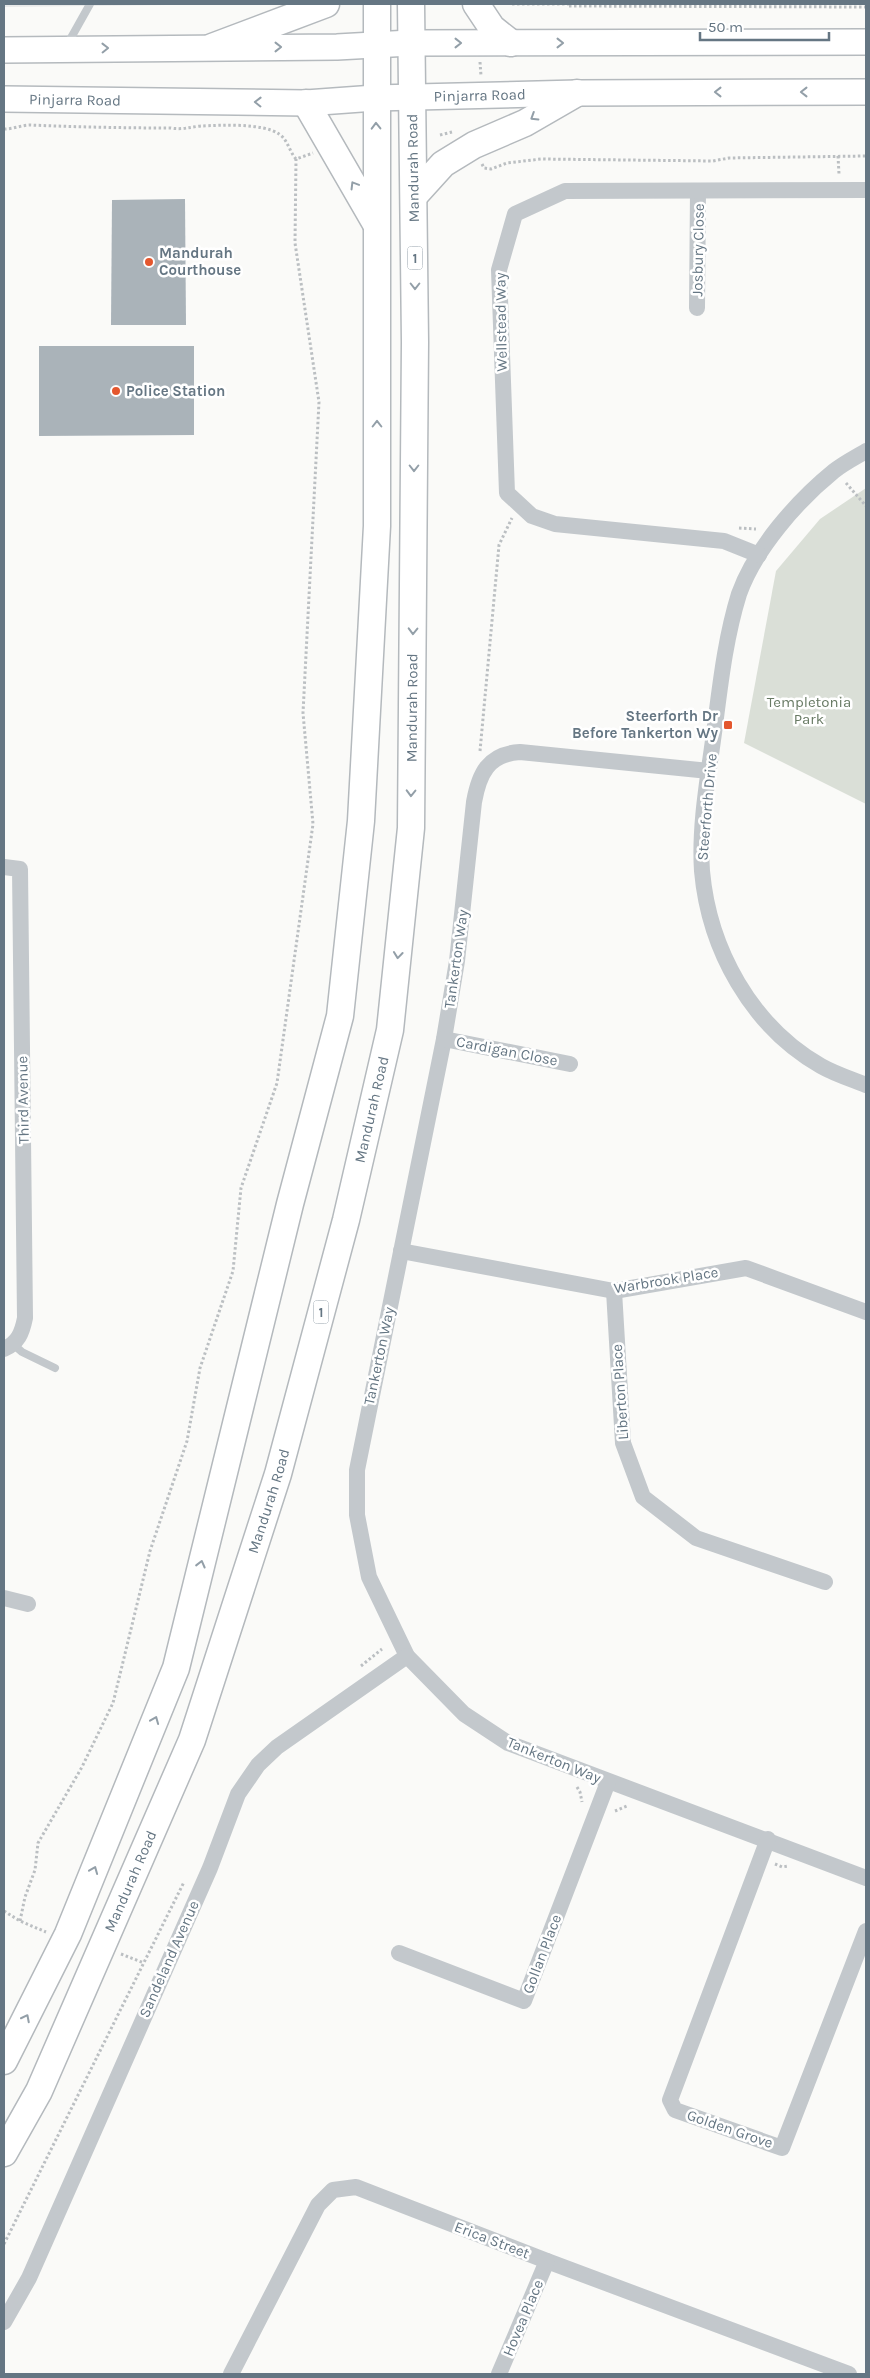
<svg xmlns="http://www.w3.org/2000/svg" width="870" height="2378" font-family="Karla,sans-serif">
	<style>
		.built { fill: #e8e9e9 }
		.green { fill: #dadfd7 }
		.building { fill: #aab3b9 }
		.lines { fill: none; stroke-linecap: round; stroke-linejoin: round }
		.primary-casing { stroke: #b5babe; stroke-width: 28 }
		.trunk-casing { stroke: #b4b9bd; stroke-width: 29 }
		.path { stroke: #bbbfc2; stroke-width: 3; stroke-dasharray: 2.5 2.5; stroke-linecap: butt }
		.service { stroke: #c3c8cc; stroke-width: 8 }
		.minor { stroke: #c3c8cc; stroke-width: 16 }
		.primary { stroke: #fff; stroke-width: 25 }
		.trunk { stroke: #fff; stroke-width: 26 }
		.oneway { stroke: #939fa8 }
		.poi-dot { fill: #e4572e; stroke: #fff; stroke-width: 2 }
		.labels { text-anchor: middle; stroke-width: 5; stroke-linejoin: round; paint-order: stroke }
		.shield { fill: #fff; stroke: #939fa8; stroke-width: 1 }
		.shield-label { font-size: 14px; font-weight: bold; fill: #657683 }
		.street-label { font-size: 15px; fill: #657683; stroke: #fff }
		.poi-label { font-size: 15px; font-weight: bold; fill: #657683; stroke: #fff; text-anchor: start }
		.park-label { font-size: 15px; fill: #687a64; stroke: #fff }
	</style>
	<rect width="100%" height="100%" fill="#fafaf8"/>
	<path class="built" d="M4 4H250L4 7Z"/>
	<path class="green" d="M866 488V804L744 743 776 571 820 519Z"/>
	<g class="building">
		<path d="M185 199 186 325H111L112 200Z"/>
		<path d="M39 346H194V435L39 436Z"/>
	</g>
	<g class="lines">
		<defs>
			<g id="primary">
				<path d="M4 50 337 47 410 43 866 42"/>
				<path id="s1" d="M4 99 306 103 375 98 577 93 866 92"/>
			</g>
			<g id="trunk">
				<path d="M476 4 492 28 511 43"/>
				<path d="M212 47 326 4"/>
				<path d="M306 103 376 224"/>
				<path d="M414 196 443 164 474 145 525 123 577 93"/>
				<path d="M4 2061 68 1934 176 1668 290 1204 340 1016 361 821 377 526V4"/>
				<path id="s2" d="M4 2153 39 2091 192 1740 278 1474 346 1220 390 1030 411 828 415 342 411 4"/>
			</g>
		</defs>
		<use href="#primary" class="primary-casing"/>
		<use href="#trunk" class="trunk-casing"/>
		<g class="path">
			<path d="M512 4H570"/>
			<path d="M569 6 866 7"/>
			<path d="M480 62 481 76"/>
			<path d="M4 129C13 129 22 125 30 125 77 127 124 128 171 128 182 130 190 127 201 126 221 125 263 123 279 134 288 140 289 151 296 159L313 153"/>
			<path d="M440 135 452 132"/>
			<path d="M838 156 839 174"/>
			<path d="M482 164 484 168 491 169 507 163 541 159 713 161 729 158 866 156"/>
			<path d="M846 483 866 506"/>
			<path d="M739 528 756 529"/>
			<path d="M480 751 499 545 512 518"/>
			<path d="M361 1666 382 1649"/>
			<path d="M577 1787 580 1792 582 1802"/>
			<path d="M615 1811 627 1806"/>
			<path d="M775 1864 782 1867 788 1866"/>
			<path d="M4 1911 20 1921 46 1932"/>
			<path d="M20 1921 25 1897 35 1870 38 1843 82 1767 113 1703 150 1551 187 1441 200 1368 233 1271 241 1188 277 1083 313 824 303 713 319 402 295 243 296 159"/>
			<path d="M121 1954 144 1963"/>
			<path d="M4 2244 184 1882"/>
		</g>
		<g class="service">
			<path d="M67 45 90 4"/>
			<path d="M14 1345 22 1352 55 1368"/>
		</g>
		<g class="minor">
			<path d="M697 308 698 191"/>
			<path d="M866 451C856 457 844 463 834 471 797 501 755 549 739 594 725 639 720 687 714 733 708 778 699 826 702 871 709 949 751 1026 821 1066 835 1074 851 1079 866 1085"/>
			<path d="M759 555 724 541 555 524 532 516 507 493 499 270 515 214 565 191 866 190"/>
			<path d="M709 771 520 752C488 754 479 774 474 802L457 961 444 1039 357 1470V1515L369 1577 407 1656 464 1714 508 1743 866 1878"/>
			<path d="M4 867 20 869 25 1318C22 1333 18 1343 4 1349"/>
			<path d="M444 1039 570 1064"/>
			<path d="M401 1251 614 1291 746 1268 866 1312"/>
			<path d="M614 1291 623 1443 643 1497 696 1538 825 1582"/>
			<path d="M4 1598 28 1604"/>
			<path d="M768 1839 670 2100 675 2110 782 2148 866 1931"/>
			<path d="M399 1953 524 2001 608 1782"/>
			<path d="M4 2322 29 2278 210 1868 238 1794 258 1765 277 1747 407 1656"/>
			<path d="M231 2374 318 2205 333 2190 356 2187 547 2261 849 2374"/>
			<path d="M499 2374 547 2261"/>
		</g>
		<use href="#primary" class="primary"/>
		<use href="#trunk" class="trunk"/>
	</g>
	<defs><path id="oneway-chevron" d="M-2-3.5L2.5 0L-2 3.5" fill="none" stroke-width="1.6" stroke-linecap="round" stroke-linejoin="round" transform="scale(1.25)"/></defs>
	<g class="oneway">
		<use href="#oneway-chevron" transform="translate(458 43)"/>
		<use href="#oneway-chevron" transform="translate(560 43)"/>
		<use href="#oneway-chevron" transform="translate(278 47)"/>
		<use href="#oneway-chevron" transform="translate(105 48) rotate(-1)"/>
		<use href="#oneway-chevron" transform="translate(718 92) rotate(-180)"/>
		<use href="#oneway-chevron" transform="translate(804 92) rotate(180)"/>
		<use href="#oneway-chevron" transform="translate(258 102) rotate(-179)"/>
		<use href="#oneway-chevron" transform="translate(534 117) rotate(148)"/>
		<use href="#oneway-chevron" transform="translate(376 126) rotate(-91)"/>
		<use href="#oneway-chevron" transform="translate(354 185) rotate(-121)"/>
		<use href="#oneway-chevron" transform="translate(415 286) rotate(90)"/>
		<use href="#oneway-chevron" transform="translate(377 424) rotate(-90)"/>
		<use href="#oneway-chevron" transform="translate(414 468) rotate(90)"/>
		<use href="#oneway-chevron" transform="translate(413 631) rotate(91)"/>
		<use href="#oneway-chevron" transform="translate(411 793) rotate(91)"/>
		<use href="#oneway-chevron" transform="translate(398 955) rotate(96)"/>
		<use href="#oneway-chevron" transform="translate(201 1564) rotate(-76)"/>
		<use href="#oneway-chevron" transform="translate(155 1720) rotate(-68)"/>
		<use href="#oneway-chevron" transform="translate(94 1870) rotate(-68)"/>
		<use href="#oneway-chevron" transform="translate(26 2018) rotate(-63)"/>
	</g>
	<g class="poi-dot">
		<circle cx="149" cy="262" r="5"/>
		<circle cx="116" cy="391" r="5"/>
		<rect x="723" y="720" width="10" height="10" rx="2.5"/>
	</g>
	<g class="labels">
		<g class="shield">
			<rect x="407.5" y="246.5" width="15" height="23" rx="4"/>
			<rect x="313.5" y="1300.5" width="15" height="23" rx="4"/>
		</g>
		<g class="shield-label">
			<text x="415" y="263">1</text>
			<text x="321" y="1317">1</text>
		</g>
		<g class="street-label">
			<text dy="5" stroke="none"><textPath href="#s1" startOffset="476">Pinjarra Road</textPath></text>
			<text dy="5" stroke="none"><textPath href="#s1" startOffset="71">Pinjarra Road</textPath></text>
			<text transform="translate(413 168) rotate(-91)" y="5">Mandurah Road</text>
			<text transform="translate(698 250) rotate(-89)" y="5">Josbury Close</text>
			<text transform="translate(501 322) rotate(-91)" y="5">Wellstead Way</text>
			<text dy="5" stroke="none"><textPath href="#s2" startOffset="1515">Mandurah Road</textPath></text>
			<text transform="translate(707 807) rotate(-85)" y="5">Steerforth Drive</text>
			<text transform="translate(456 959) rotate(-82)" y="5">Tankerton Way</text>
			<text transform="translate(507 1051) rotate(11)" y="5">Cardigan Close</text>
			<text transform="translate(23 1100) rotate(-91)" y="5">Third Avenue</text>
			<text dy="5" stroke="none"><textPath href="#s2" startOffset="1110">Mandurah Road</textPath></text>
			<text transform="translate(666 1280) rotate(-9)" y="5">Warbrook Place</text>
			<text transform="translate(379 1356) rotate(-78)" y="5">Tankerton Way</text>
			<text transform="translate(620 1392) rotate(-94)" y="5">Liberton Place</text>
			<text dy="5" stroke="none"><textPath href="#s2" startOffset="705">Mandurah Road</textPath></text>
			<text transform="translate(554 1760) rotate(22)" y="5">Tankerton Way</text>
			<text dy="5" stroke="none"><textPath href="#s2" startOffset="300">Mandurah Road</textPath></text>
			<text transform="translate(542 1954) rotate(-69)" y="5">Gollan Place</text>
			<text transform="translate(169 1959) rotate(-66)" y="5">Sandeland Avenue</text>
			<text transform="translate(730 2129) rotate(19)" y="5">Golden Grove</text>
			<text transform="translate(492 2240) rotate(21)" y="5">Erica Street</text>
			<text transform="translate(523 2318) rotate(-67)" y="5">Hovea Place</text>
		</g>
		<g class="poi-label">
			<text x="159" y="258">Mandurah<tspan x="159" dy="17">Courthouse</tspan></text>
			<text x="126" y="396">Police Station</text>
			<text x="718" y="721" text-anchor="end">Steerforth Dr<tspan x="718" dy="17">Before Tankerton Wy</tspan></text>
		</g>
		<g class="park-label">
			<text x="809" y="707">Templetonia<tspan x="809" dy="17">Park</tspan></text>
		</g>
	</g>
	<rect width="870" height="2378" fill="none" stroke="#657683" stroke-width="10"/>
	<path d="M700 32v8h129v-8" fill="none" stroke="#657683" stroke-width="2.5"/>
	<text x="708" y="32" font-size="15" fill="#657683" stroke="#ffffff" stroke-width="4" paint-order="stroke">50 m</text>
</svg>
